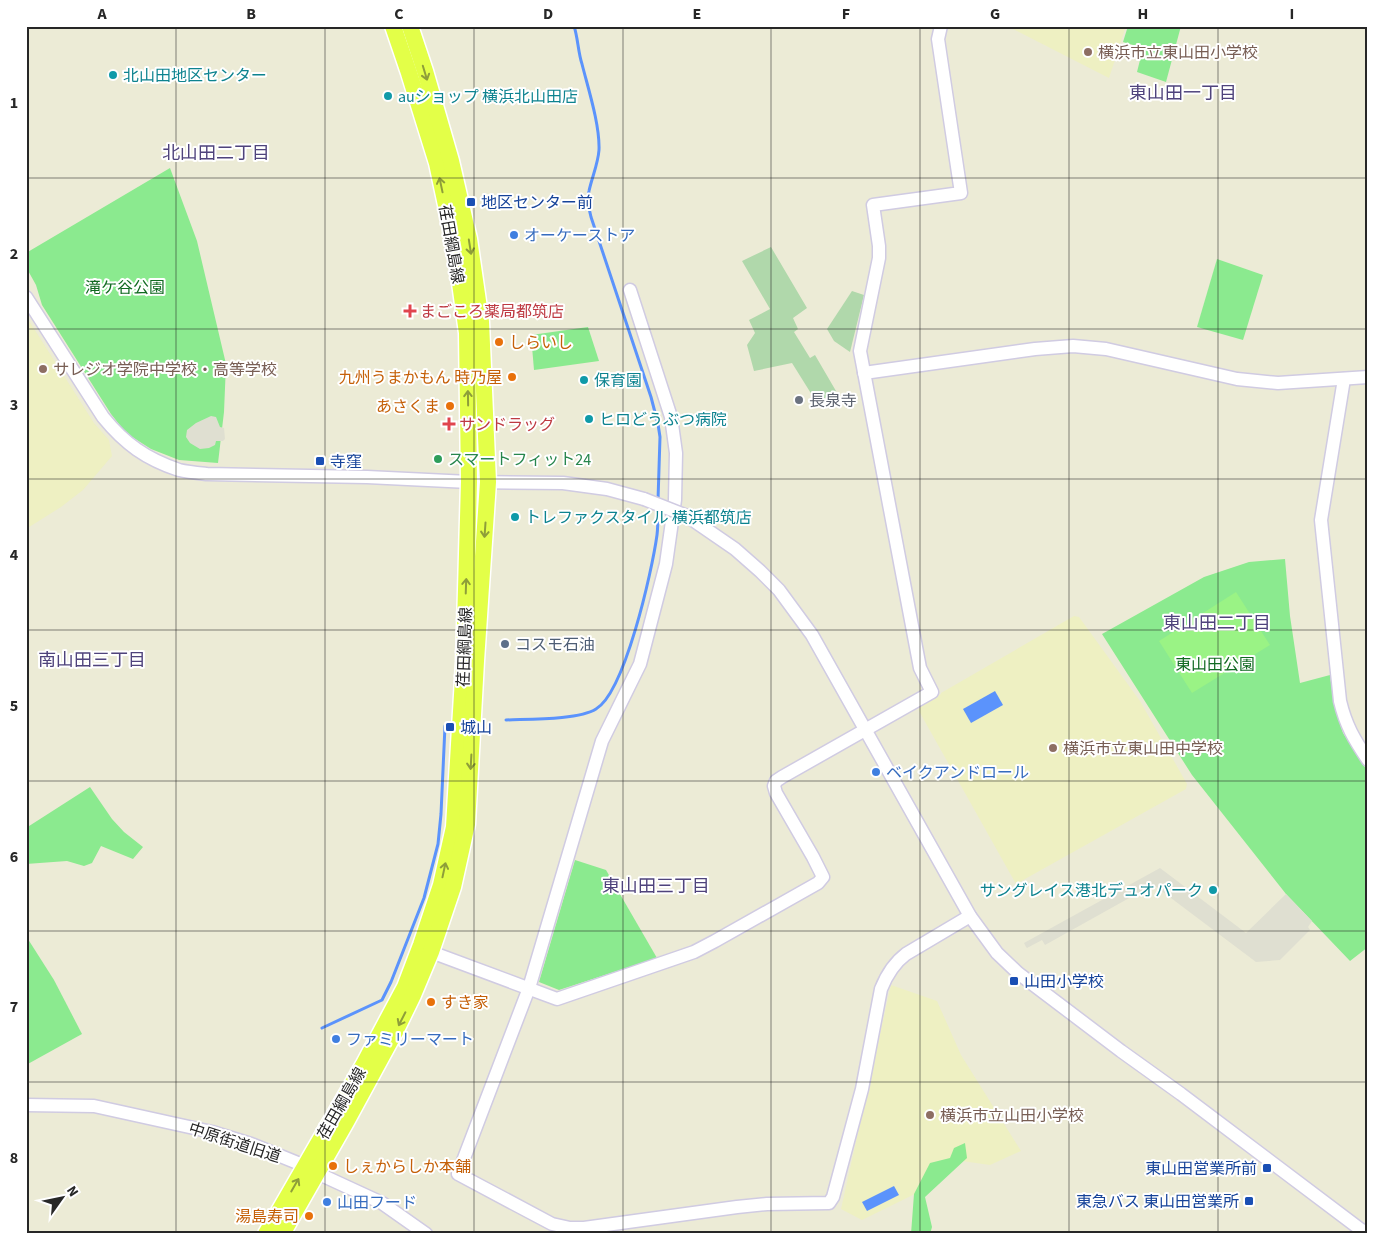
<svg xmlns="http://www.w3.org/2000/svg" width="1394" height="1260" font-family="'Source Sans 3','Noto Sans JP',sans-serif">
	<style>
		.education { fill: #eef0c2 }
		.green { fill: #8bea8f }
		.cemetery { fill: #b0d8ab }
		.pitch { fill: #9af385 }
		.plaza { fill: #dfdfd1 }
		.water { fill: #5b93fc }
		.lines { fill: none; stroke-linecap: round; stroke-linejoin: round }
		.stream { stroke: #5b93fc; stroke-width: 3 }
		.minor-casing { stroke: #d0cbe2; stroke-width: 15 }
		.major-casing { stroke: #fff; stroke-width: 19 }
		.minor { stroke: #fff; stroke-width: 12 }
		.major { stroke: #e3ff48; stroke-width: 16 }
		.minor-bridge-casing { stroke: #d0cbe2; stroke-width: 15; stroke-linecap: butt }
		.minor-bridge { stroke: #fff; stroke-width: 12 }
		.oneway { stroke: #8e9e39 }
		.grid { fill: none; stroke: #272727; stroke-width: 1; stroke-opacity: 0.55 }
		.education-dot { fill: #8d6e63; stroke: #fff; stroke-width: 2 }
		.culture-dot { fill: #0f9aa8; stroke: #fff; stroke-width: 2 }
		.transit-dot { fill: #1a4fb4; stroke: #fff; stroke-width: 2 }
		.shop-dot { fill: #3f7fe0; stroke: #fff; stroke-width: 2 }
		.health-dot { fill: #e0444e; stroke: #fff; stroke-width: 2 }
		.food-dot { fill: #e8710a; stroke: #fff; stroke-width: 2 }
		.worship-dot { fill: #6b7280; stroke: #fff; stroke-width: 2 }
		.leisure-dot { fill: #2e9e5b; stroke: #fff; stroke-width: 2 }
		.service-dot { fill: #5c6f8a; stroke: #fff; stroke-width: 2 }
		.labels { text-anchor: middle; stroke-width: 4; stroke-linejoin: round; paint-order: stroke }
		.education-label { font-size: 16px; fill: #785e54; stroke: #fff; text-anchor: start }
		.culture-label { font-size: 16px; fill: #0d838f; stroke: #fff; text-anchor: start }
		.transit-label { font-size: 16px; fill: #164399; stroke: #fff; text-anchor: start }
		.shop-label { font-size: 16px; fill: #366cbe; stroke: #fff; text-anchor: start }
		.street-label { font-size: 16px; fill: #272727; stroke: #fff }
		.park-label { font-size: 16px; fill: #116a21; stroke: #fff }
		.health-label { font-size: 16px; fill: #be3a42; stroke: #fff; text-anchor: start }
		.food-label { font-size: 16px; fill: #c56008; stroke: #fff; text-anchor: start }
		.worship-label { font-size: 16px; fill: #5b616d; stroke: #fff; text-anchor: start }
		.leisure-label { font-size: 16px; fill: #27864d; stroke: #fff; text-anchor: start }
		.service-label { font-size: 16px; fill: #4e5e75; stroke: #fff; text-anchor: start }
		.neighbourhood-label { font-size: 18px; fill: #4f437c; stroke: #fff }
		.neatline { fill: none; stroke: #272727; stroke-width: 2 }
		.grid-label { font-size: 16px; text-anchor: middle; font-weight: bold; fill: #272727 }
	</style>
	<rect width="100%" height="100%" fill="#ecebd6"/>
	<g class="education">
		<path d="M1007 26H1126L1109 78Z"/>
		<path d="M26 316 94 423 109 440 112 456 83 490 61 507 26 529Z"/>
		<path d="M1074 616 1079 617 1140 701 1187 784 1186 789 1016 884 919 711 920 706 941 694V693Z"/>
		<path d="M891 985 937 1001 961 1055 1021 1151 990 1165 962 1161 923 1190 862 1220 841 1209Z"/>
	</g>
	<g class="green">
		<path d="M1128 26H1181L1166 82 1137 72 1143 48 1123 42Z"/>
		<path d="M170 168 197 241 226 364 224 412 218 463 179 460 151 449 126 433 111 414 42 305 36 285 26 267V253Z"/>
		<path d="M1217 259 1263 275 1243 340 1197 327Z"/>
		<path d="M588 327 599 361 534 370 531 335Z"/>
		<path d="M1285 559 1290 616 1300 683 1330 675 1334 705 1343 733 1368 772V947L1350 961 1286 894 1192 775 1102 634 1204 577 1249 562Z"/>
		<path d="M90 787 112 819 124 832 143 847 133 859 101 846 92 863 84 866 67 861 26 864V828Z"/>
		<path d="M575 860 606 870 657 958 559 990 539 982Z"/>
		<path d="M26 936 54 980 82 1034 26 1065Z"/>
		<path d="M965 1143 967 1158 925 1197 932 1227 930 1234H911L914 1194 930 1163 950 1158 954 1148Z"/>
	</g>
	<g class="cemetery">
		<path d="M771 247 807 308 793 318 798 329 794 332 810 358 815 355 836 391 817 403 792 363 754 371 747 345 755 333 749 320 770 309 742 261Z"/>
		<path d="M852 291 864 295 850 352 834 341 827 329Z"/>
	</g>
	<path class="pitch" d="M1236 592 1270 645 1192 693 1159 641Z"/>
	<g class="plaza">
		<path d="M211 416 216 417 220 427 224 428 225 439 223 441H216L215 445 209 448 200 449 190 443 186 437 187 430 196 423Z"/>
		<path d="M1160 868 1246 933 1286 894 1312 921 1308 927 1310 930 1280 960 1256 962 1155 886 1141 894 1140 892 1045 945 1042 940 1027 948 1026 947 1024 943Z"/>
	</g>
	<g class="water">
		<path d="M995 691 1003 705 971 723 963 709Z"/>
		<path d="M894 1186 899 1195 867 1211 862 1202Z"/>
	</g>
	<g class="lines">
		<g class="stream">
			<path d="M574 26C578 38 578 52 582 64 588 88 600 125 599 150 598 164 592 177 589 191 587 199 589 209 591 217L651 397 658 424 660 437 658 500"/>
			<path d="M506 720C528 719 579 720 596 709 625 692 652 571 657 535 658 527 658 517 658 509"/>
			<path d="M322 1028 382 1000 391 982 424 898 438 844 441 814 445 726"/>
		</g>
		<defs>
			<g id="minor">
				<path d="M630 290 671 417 676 453 675 500 666 564 640 664 602 741 529 988 458 1174 552 1224 570 1228H584L737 1207 767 1204 829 1203 833 1197 862 1089 881 989C887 974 894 963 906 954L970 916"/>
				<path d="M26 297 103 417C125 444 146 459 179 470 188 472 198 473 207 474L367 477 469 482 563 483 607 489 644 499"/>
				<path d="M864 373 1035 349 1073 346 1106 349 1237 379 1278 383 1368 377"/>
				<path d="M1344 379 1321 520 1340 701C1346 726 1354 739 1368 760"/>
				<path d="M687 516 735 549 760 571 779 590 812 635 970 916 997 953 1018 973 1121 1051 1181 1094 1360 1229 1368 1233"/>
				<path d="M431 952 557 999 694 952 715 941 818 883 823 877 813 857 776 793 774 786 776 781 782 777 932 692 920 668 860 351 879 258V246L873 205 961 193 938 39 941 26"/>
				<path d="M26 1105 94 1106 212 1132 251 1144 305 1166 317 1173 382 1203 426 1234"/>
			</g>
			<g id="major">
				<path d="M266 1234 364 1064 405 987 421 945 441 885 454 827 464 662 469 482 467 333 455 247 437 163 409 73 393 26"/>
				<path d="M282 1234 346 1122 395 1032 413 995 431 952 453 887 467 824 476 661 488 482 481 322 469 239 451 161 425 71 410 26"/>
			</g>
		</defs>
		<use href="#minor" class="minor-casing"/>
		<use href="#major" class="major-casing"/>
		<use href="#minor" class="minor"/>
		<use href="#major" class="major"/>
		<defs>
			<path id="minor-bridge" d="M644 499 687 516"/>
		</defs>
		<use href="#minor-bridge" class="minor-bridge-casing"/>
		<use href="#minor-bridge" class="minor-bridge"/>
	</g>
	<defs><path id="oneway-shaft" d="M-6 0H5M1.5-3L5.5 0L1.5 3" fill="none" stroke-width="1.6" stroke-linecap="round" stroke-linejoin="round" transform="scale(1.25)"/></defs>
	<g class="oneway">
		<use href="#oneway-shaft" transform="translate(425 73) rotate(73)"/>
		<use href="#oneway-shaft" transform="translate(441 185) rotate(-102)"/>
		<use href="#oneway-shaft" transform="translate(470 247) rotate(81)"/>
		<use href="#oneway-shaft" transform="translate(468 398) rotate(-91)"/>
		<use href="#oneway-shaft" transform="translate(485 530) rotate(94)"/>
		<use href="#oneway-shaft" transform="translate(466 586) rotate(-88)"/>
		<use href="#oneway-shaft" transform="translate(471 762) rotate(93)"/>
		<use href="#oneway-shaft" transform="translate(444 870) rotate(-78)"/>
		<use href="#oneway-shaft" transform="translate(402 1019) rotate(117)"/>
		<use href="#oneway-shaft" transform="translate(295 1185) rotate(-60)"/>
	</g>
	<path class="grid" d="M176 26V1234M325 26V1234M474 26V1234M623 26V1234M771 26V1234M920 26V1234M1069 26V1234M1218 26V1234M26 178H1368M26 329H1368M26 479H1368M26 630H1368M26 781H1368M26 931H1368M26 1082H1368"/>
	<g class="education-dot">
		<circle cx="1088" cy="52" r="5"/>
		<circle cx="43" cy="369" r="5"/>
		<circle cx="1053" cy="748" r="5"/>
		<circle cx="930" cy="1115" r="5"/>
	</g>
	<g class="culture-dot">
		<circle cx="113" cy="75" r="5"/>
		<circle cx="388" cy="96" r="5"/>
		<circle cx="584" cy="380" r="5"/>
		<circle cx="589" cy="419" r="5"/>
		<circle cx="515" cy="517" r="5"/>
		<circle cx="1213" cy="890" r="5"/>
	</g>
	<g class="transit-dot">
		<rect x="466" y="197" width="10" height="10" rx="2.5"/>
		<rect x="315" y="456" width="10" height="10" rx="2.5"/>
		<rect x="445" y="722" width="10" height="10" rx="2.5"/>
		<rect x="1009" y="976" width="10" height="10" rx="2.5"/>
		<rect x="1262" y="1163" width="10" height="10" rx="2.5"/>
		<rect x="1244" y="1196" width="10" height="10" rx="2.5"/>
	</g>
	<g class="shop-dot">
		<circle cx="514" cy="235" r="5"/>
		<circle cx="876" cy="772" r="5"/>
		<circle cx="336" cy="1039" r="5"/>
		<circle cx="327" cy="1202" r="5"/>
	</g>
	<g class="health-dot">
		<path d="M407.5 303.5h5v5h5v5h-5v5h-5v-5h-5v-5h5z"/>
		<path d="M446.5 416.5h5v5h5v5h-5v5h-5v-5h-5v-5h5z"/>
	</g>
	<g class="food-dot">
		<circle cx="499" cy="342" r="5"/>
		<circle cx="512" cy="377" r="5"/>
		<circle cx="450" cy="406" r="5"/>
		<circle cx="431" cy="1002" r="5"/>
		<circle cx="333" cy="1166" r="5"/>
		<circle cx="309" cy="1216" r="5"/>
	</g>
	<circle class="worship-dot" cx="799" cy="400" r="5"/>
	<circle class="leisure-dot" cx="438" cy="459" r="5"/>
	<circle class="service-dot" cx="505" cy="644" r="5"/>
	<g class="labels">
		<g class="education-label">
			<text x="1098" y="58">横浜市立東山田小学校</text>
			<text x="53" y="375">サレジオ学院中学校・高等学校</text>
			<text x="1063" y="754">横浜市立東山田中学校</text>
			<text x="940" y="1121">横浜市立山田小学校</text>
		</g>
		<g class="culture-label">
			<text x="123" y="81">北山田地区センター</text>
			<text x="398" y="102">auショップ 横浜北山田店</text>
			<text x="594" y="386">保育園</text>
			<text x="599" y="425">ヒロどうぶつ病院</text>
			<text x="525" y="523">トレファクスタイル 横浜都筑店</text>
			<text x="1203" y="896" text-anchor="end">サングレイス港北デュオパーク</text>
		</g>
		<g class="transit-label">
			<text x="481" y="208">地区センター前</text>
			<text x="330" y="467">寺窪</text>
			<text x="460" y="733">城山</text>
			<text x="1024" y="987">山田小学校</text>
			<text x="1257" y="1174" text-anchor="end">東山田営業所前</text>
			<text x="1239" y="1207" text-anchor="end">東急バス 東山田営業所</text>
		</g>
		<g class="shop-label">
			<text x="524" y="241">オーケーストア</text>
			<text x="886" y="778">ベイクアンドロール</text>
			<text x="346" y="1045">ファミリーマート</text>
			<text x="337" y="1208">山田フード</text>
		</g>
		<g class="street-label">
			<text transform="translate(452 244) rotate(80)" y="6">荏田綱島線</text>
			<text transform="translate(464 647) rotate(-88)" y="6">荏田綱島線</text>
			<text transform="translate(341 1103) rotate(-60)" y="6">荏田綱島線</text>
			<text transform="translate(235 1142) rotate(18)" y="6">中原街道旧道</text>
		</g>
		<g class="park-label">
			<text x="125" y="293">滝ケ谷公園</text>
			<text x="1215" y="670">東山田公園</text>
		</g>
		<g class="health-label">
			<text x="420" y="317">まごころ薬局都筑店</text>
			<text x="459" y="430">サンドラッグ</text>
		</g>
		<g class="food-label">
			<text x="509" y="348">しらいし</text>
			<text x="502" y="383" text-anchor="end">九州うまかもん 時乃屋</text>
			<text x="440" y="412" text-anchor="end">あさくま</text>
			<text x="441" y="1008">すき家</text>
			<text x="343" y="1172">しぇからしか本舗</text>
			<text x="299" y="1222" text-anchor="end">湯島寿司</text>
		</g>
		<g class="worship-label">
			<text x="809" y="406">長泉寺</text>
		</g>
		<g class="leisure-label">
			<text x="448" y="465">スマートフィット24</text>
		</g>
		<g class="service-label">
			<text x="515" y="650">コスモ石油</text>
		</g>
		<g class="neighbourhood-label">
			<text x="1183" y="99">東山田一丁目</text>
			<text x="216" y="159">北山田二丁目</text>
			<text x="1217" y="629">東山田二丁目</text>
			<text x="92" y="666">南山田三丁目</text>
			<text x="656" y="892">東山田三丁目</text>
		</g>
	</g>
	<rect width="1394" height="1260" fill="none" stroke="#ffffff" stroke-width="55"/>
	<g transform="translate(62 1198) rotate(57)" stroke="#ffffff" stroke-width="4" paint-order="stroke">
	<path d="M0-4L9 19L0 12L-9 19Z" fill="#272727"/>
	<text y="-8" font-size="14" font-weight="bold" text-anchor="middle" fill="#272727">N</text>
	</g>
	<rect x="28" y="28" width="1338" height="1204" class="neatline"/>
	<g class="grid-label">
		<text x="102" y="19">A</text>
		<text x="251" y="19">B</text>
		<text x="399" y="19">C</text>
		<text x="548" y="19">D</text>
		<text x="697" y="19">E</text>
		<text x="846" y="19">F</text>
		<text x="995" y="19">G</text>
		<text x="1143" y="19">H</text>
		<text x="1292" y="19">I</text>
		<text x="14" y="108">1</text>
		<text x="14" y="259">2</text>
		<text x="14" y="410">3</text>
		<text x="14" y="560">4</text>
		<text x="14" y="711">5</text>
		<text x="14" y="862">6</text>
		<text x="14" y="1012">7</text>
		<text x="14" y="1163">8</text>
	</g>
</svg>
